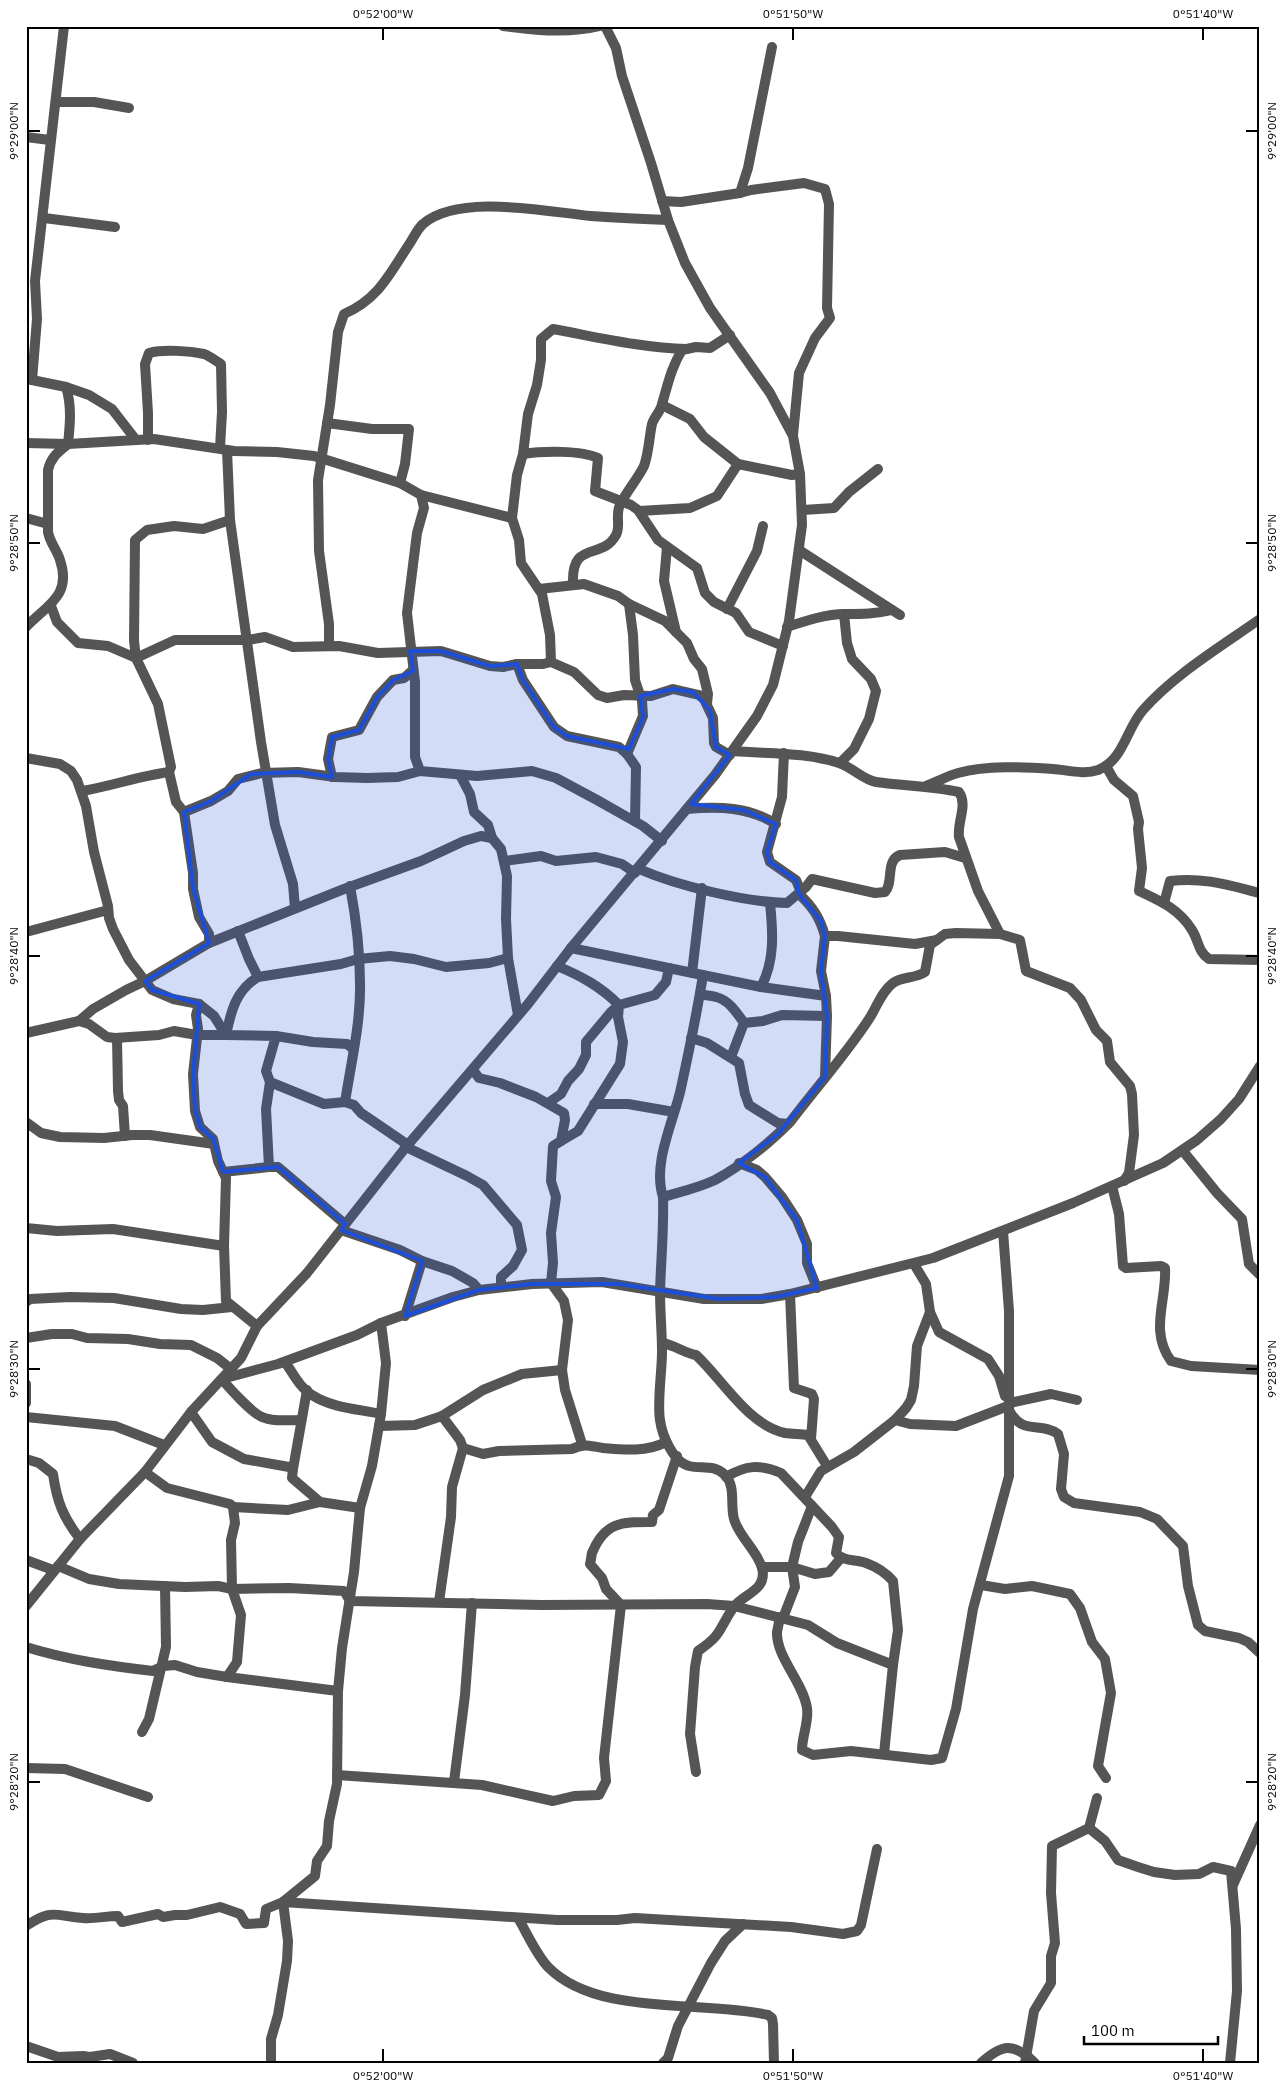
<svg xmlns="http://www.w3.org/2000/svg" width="1286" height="2089" font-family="'IBM Plex Sans',sans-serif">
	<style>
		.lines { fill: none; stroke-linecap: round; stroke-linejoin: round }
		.minor { stroke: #555; stroke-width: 10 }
		.marked { fill: #1d4ed8; fill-opacity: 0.2; stroke: #1d4ed8; stroke-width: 4; stroke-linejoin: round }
		.ticks { fill: none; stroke: #000; stroke-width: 2 }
		.neatline { fill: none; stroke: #000; stroke-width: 2 }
		.ticks-label { font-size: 12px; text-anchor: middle; fill: #000 }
	</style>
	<rect width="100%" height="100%" fill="#fff"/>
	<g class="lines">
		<g class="minor">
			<path d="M503 26C536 30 567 34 600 26"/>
			<path d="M56 102H94L129 108"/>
			<path d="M26 137 50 140"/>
			<path d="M740 193 751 190 804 183 825 189 829 204 827 308 830 318 815 338 799 373 793 435"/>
			<path d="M662 201 681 202 740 193 748 168 772 47"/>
			<path d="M44 218 115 227"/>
			<path d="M687 349C642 348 597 337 553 329L541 339V360L537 385 528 414 523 454 517 475 512 518 519 540 521 563 542 594 550 635 551 662 574 672 598 695 607 698 624 695 651 696 673 689 699 695 704 699 713 718 714 743 716 747 730 755"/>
			<path d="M32 380 37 319 35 281 64 26"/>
			<path d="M66 387 89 395 112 409 136 440"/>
			<path d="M662 405 690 419 704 437 738 464 792 475 800 474"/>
			<path d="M327 423 372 429H409L405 464 400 483"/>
			<path d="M148 440V413L145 364 149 353C163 349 190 351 204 354 210 356 216 361 221 364L222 412 220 448"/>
			<path d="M26 443 68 444 154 439 234 451 277 452 314 456 400 483 421 495 424 508 417 533 407 613 415 682V757L420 771"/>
			<path d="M227 450 230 520 261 742 275 825 293 884 295 908"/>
			<path d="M523 454C542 451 581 450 598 458L595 491 631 505 638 510 658 540 697 568 705 593 714 602 736 613 749 632 783 646"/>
			<path d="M421 495 512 518"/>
			<path d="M803 510 834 508 849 492 878 469"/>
			<path d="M639 511 690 508 717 496 738 464"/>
			<path d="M26 518 48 524"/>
			<path d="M230 520 203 529 174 526 147 530 135 540 134 641 136 658 175 640H248L265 637 293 647 339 646 378 653 441 651 490 666 503 667 517 664H543L551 662"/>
			<path d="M667 547 664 581 676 632"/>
			<path d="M799 550 900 615"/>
			<path d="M573 584C571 539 602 561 616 535 621 527 615 514 620 505 626 492 637 480 644 466 649 452 649 438 652 424 654 417 661 411 662 404 668 384 671 368 682 350L696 347 710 348 730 335"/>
			<path d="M539 589 584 584 618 596 629 604 665 621 687 643 694 659 702 669 708 694 707 704"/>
			<path d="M51 606 57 622 78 643 108 646 136 658 158 704 171 767 169 772 176 802 184 812 193 873V889L199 917 209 934V943"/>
			<path d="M727 609 757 551 763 526"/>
			<path d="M26 627C47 605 72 596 60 560 57 550 50 543 48 532V470C51 457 58 452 68 444 70 425 72 406 66 387L27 379"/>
			<path d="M787 627C805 621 826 614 845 614 862 614 876 614 892 610"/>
			<path d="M329 646V624L319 551 318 480 330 405 338 332 344 314C379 299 390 273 410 243 414 237 418 228 423 224 459 193 548 212 591 216 617 218 642 219 668 220"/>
			<path d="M517 664 523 680 554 727 567 736 619 747 627 754 636 767 635 821"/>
			<path d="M733 751C768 754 805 752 839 763 852 767 863 780 876 782 904 786 932 786 959 792 968 805 957 822 959 837L978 891 1000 934 1020 940 1026 971 1070 988 1081 1000 1096 1030 1107 1041 1110 1062 1130 1086 1132 1094 1134 1135 1129 1173 1124 1181"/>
			<path d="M784 753 782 797 767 852 770 862 796 880 801 892"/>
			<path d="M627 754 643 716 642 701 635 680 633 635 629 604"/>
			<path d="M26 758 60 764 71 771 77 780 86 806 94 852 108 906 109 918 113 929 129 960 152 990 173 999 199 1004 214 1016 226 1035 276 1036 266 1071 270 1082 324 1104 345 1102 354 1105 361 1113 408 1145"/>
			<path d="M840 763 854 749 869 719 876 691 871 679 852 659 847 643 844 614"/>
			<path d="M1106 766 1114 780 1133 796 1139 822 1138 829 1142 868 1139 891C1160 901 1179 909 1192 930 1199 941 1198 952 1209 959L1260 960"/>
			<path d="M460 775 470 794 474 812 488 825 492 838 501 849 507 876 506 919 508 958"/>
			<path d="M332 777 328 759 332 737 359 730 377 697 393 680 404 678 413 670"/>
			<path d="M926 786C937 782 947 776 958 773 987 765 1023 767 1053 769 1067 770 1084 775 1098 770 1124 760 1126 729 1143 710 1175 674 1220 647 1260 619"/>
			<path d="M82 791C112 786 139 776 169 772"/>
			<path d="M687 809C719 806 749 807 776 824"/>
			<path d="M184 812 211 801 228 791 238 779 262 773 298 772 335 777 367 778 398 777 420 771 477 776 532 771 556 778 597 800 643 826 662 841"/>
			<path d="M504 861 541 856 556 861 596 857 622 864 635 873"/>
			<path d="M639 869C678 886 745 902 787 903L806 887 812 879 875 893 885 892C894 882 885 861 900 855L945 852 965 858"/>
			<path d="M799 894C813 907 820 918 825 936"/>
			<path d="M1164 903 1170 881C1204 877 1228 885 1260 893"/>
			<path d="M238 931 249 959 258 977"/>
			<path d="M26 932 108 910"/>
			<path d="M571 948 761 987 826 996"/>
			<path d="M692 973 702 888"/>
			<path d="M761 987C775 961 773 932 770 903"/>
			<path d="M700 994C706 996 710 995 716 997 729 1000 737 1013 744 1023L731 1057"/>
			<path d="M199 1004 196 1015 198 1029 193 1074 195 1111 200 1127 213 1139 218 1161 226 1178 224 1246 226 1301 257 1326"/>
			<path d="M79 1021 93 1009 126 990 145 981 209 943 344 889 421 861 464 841 481 836 492 838"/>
			<path d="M744 1023 763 1021 782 1015 827 1016"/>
			<path d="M26 1033 79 1021 89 1024 107 1037 115 1038 159 1035 174 1031 197 1035H226C231 1011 236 990 258 977L341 964 358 959 390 956 414 959 446 967 489 963 508 958 518 1015"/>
			<path d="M276 1036 313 1042 347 1044 353 1049"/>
			<path d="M117 1038 118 1091 119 1100 123 1106 125 1136"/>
			<path d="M691 1038 707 1043 739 1063 745 1094 749 1105 778 1123 788 1124"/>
			<path d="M473 1070 479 1078 500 1083 536 1097 564 1113 565 1120 561 1141 553 1146 551 1181 556 1197 551 1233 553 1263 551 1283 564 1301 568 1320 562 1370 565 1390 582 1444"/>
			<path d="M825 1077 827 1016 826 996 821 971 825 936H838L915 944 937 940"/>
			<path d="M345 1102C351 1063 361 1022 360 983 360 951 356 918 350 886"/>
			<path d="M548 1103 561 1094 568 1081 579 1069 586 1055V1042L611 1012 619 1005C600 986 581 976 557 966"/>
			<path d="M594 1104H628L674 1112"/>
			<path d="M26 1122 41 1133 60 1137 104 1138 132 1135H150L214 1144"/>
			<path d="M561 1141 578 1131 620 1064 623 1042 618 1017 619 1005 655 995 666 982 669 968"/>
			<path d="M406 1147 467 1176 483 1185 517 1225 522 1250 513 1266 501 1277V1287"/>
			<path d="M1183 1151 1217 1193 1242 1219 1249 1264 1260 1275"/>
			<path d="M739 1163 757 1170 765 1177 782 1197 797 1220 807 1244V1263L817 1288"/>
			<path d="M269 1167 266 1109 270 1082"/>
			<path d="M223 1172 269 1167H278L345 1224"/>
			<path d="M1112 1186 1119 1214 1123 1266 1126 1268 1161 1266 1165 1268C1167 1300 1149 1331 1171 1361L1191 1366 1260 1370"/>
			<path d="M663 1197C652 1163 674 1121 681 1088 689 1051 697 1013 703 975"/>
			<path d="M26 1228 57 1231 113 1229 224 1246"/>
			<path d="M341 1230 400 1250 422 1261 452 1271 473 1283 479 1290"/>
			<path d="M914 1264 926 1284 930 1312 939 1332 988 1359 999 1376 1005 1396"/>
			<path d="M790 1294 794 1388 812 1394 814 1399 811 1439"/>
			<path d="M26 1302 30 1299 70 1297 114 1298 181 1309 203 1310 232 1307"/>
			<path d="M405 1316 422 1261"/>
			<path d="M26 1338 52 1334H72L87 1338 128 1339 160 1344 191 1345 217 1358 231 1369"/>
			<path d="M662 1343C675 1345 684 1353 696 1355 722 1379 748 1425 785 1433 792 1434 800 1434 808 1435L827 1466"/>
			<path d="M285 1362C293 1373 300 1388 312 1395 332 1408 358 1409 381 1414"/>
			<path d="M26 1384V1403"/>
			<path d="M1010 1403 1051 1394 1077 1400"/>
			<path d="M1009 1410C1022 1436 1041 1421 1058 1434L1064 1454 1061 1489 1064 1497 1074 1503 1140 1512 1157 1519 1183 1546 1188 1586 1198 1625 1205 1631 1239 1638 1248 1642 1260 1653"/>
			<path d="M191 1412 212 1442 244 1459 289 1467 293 1469 292 1478 320 1502"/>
			<path d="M442 1416 460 1440 463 1448 483 1454 499 1451 572 1449C585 1443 589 1446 603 1448 625 1450 647 1452 666 1442"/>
			<path d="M26 1417 115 1426 164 1445"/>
			<path d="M301 1420C290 1420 273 1422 262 1417 252 1413 229 1388 222 1379L278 1364 357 1335 381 1323 453 1297 479 1290 532 1284 602 1282 704 1299H761L790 1294 933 1258 1073 1203 1163 1163 1197 1140 1221 1119 1239 1099 1260 1066"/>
			<path d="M895 1420 910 1424 956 1426 1008 1406"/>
			<path d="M379 1426 415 1425 442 1416 483 1390 522 1374 562 1370"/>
			<path d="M26 1459 39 1463 53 1474C57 1502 63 1517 80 1539"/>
			<path d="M293 1469 307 1390"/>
			<path d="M145 1472 167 1488 230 1504 233 1507 235 1523 231 1540 232 1589 241 1615 237 1662 227 1677"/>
			<path d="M726 1477C746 1465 760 1464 781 1473L832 1527 839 1537 836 1553C844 1562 855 1559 866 1563 877 1567 886 1573 893 1581L898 1630 893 1665 884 1754"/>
			<path d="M805 1497 821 1471 854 1452 895 1420 906 1408 911 1400 914 1386 917 1346 930 1312"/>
			<path d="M233 1507 288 1510 320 1502 360 1508"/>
			<path d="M26 1560 53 1570"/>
			<path d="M58 1566 89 1579 119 1584 185 1587 218 1586 232 1589 289 1588 344 1591 350 1601 541 1605 707 1604 734 1606 808 1625 837 1643 893 1665"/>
			<path d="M762 1567H792L815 1574 829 1572 841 1558"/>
			<path d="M981 1585 1005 1589 1032 1586 1070 1594 1080 1608 1092 1642 1105 1659 1111 1693 1098 1766 1106 1778"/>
			<path d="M439 1602 451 1517 452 1487 463 1448"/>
			<path d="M26 1606 80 1539 145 1472 191 1412 241 1358 257 1326 307 1273 406 1147 528 1004 571 948 715 775 757 716 773 685 789 621 802 525 800 474 793 436 770 393 710 308 685 263 668 220 651 163 622 76 616 48 605 26"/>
			<path d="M780 1617C779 1622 778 1627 777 1632 776 1657 803 1682 807 1708 809 1722 802 1736 802 1750L813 1755 851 1751 931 1760 942 1758 956 1709 973 1609 1009 1476V1311L1003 1231"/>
			<path d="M783 1618 795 1587 792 1567 798 1542 812 1506"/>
			<path d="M26 1647C68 1660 110 1666 153 1671L163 1666 175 1665 197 1672 227 1677 338 1691"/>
			<path d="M142 1732 149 1719 166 1647 165 1586"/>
			<path d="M26 1768 65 1769 148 1797"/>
			<path d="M696 1772 690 1734 695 1667 698 1651C723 1634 718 1630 733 1608 742 1594 768 1591 762 1568 757 1550 739 1537 734 1519 730 1505 736 1486 725 1475 714 1464 702 1469 689 1466 673 1462 662 1435 660 1420 657 1402 662 1372 662 1352 662 1332 660 1312 660 1291 661 1260 664 1228 663 1197 680 1192 698 1188 715 1180 741 1166 771 1142 791 1121 817 1087 846 1054 869 1019 877 1007 881 992 893 983 902 976 915 979 925 972L930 945 945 934 956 933 1000 934"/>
			<path d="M337 1775 482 1785 553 1801 574 1796 599 1795 606 1781 604 1758 621 1605 606 1589 602 1578 590 1564C591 1561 591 1557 592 1553 605 1521 623 1522 652 1522L653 1515 659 1510 677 1456"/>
			<path d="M454 1782 465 1695 472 1603"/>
			<path d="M1089 1828 1105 1841 1118 1860 1138 1867 1154 1872 1175 1875 1199 1874 1213 1867 1231 1871 1236 1929 1237 1991 1230 2063"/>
			<path d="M1233 1885 1260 1825"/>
			<path d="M283 1902 557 1920H617L635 1918 791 1927 843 1934 857 1931 861 1925 877 1849"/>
			<path d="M518 1918C527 1933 536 1954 548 1967 597 2017 702 2000 768 2015L772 2018 773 2024 774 2063"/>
			<path d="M26 1926C52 1908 55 1916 83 1918 95 1919 106 1916 118 1916L122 1922 158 1914 163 1917 175 1915H187L220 1907 240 1914 246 1924 264 1923 266 1909 283 1902 315 1876 317 1861 327 1846 329 1821 337 1784 338 1691 342 1648 354 1572 360 1508 372 1466 381 1414 386 1363 381 1323"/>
			<path d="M26 2046 58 2057 83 2056 90 2057 110 2054 133 2063"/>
			<path d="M271 2063V2039L278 2015 287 1961 288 1941 283 1902"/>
			<path d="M663 2063 668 2058 678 2026 711 1963 725 1941 743 1924"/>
			<path d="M981 2063C1002 2044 1013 2042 1035 2063"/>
			<path d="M1025 2063 1034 2011 1051 1983V1956L1055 1943 1051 1893 1052 1846 1089 1828 1097 1798"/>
		</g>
	</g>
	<path class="marked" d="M410 651H441L490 666 517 664 523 680 554 727 567 736 629 749 643 716 640 696 673 689 693 692 710 710 716 747 730 755 691 804 744 810 776 824 767 852 770 862 796 880 799 894 821 921 825 936 821 971 827 1016 825 1077 778 1134 739 1163 765 1177 797 1220 817 1288 776 1297 719 1299 618 1284H532L479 1290 405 1316 422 1261 341 1230 345 1224 278 1167 223 1172 213 1139 200 1127 195 1111 193 1074 199 1004 152 990 145 981 209 943 193 889 184 812 211 801 251 774 298 772 332 777 328 759 332 737 359 730 377 697 393 680 413 671Z"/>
	<path class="ticks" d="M383 28V40M793 28V40M1203 28V40M28 131H40M1246 131H1258M28 543H40M1246 543H1258M28 956H40M1246 956H1258M28 1369H40M1246 1369H1258M28 1782H40M1246 1782H1258M383 2049V2062M793 2049V2062M1203 2049V2062"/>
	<rect width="1286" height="2089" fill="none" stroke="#ffffff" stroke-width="55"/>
	<path d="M1084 2036v8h134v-8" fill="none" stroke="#000000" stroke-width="2.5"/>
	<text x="1091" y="2036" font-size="15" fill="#000000" stroke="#ffffff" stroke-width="4" paint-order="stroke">100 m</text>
	<rect x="28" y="28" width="1230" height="2034" class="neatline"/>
	<g class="ticks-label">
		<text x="383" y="18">0°52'00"W</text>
		<text x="793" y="18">0°51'50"W</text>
		<text x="1203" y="18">0°51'40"W</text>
		<text transform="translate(14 131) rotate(-90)" y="4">9°29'00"N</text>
		<text transform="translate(1272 131) rotate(-90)" y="4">9°29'00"N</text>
		<text transform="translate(14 543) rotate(-90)" y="4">9°28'50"N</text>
		<text transform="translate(1272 543) rotate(-90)" y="4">9°28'50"N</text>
		<text transform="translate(14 956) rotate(-90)" y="4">9°28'40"N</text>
		<text transform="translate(1272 956) rotate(-90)" y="4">9°28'40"N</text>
		<text transform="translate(14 1369) rotate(-90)" y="4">9°28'30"N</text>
		<text transform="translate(1272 1369) rotate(-90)" y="4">9°28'30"N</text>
		<text transform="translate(14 1782) rotate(-90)" y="4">9°28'20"N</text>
		<text transform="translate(1272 1782) rotate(-90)" y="4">9°28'20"N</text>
		<text x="383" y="2080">0°52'00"W</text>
		<text x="793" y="2080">0°51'50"W</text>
		<text x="1203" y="2080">0°51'40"W</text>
	</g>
</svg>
